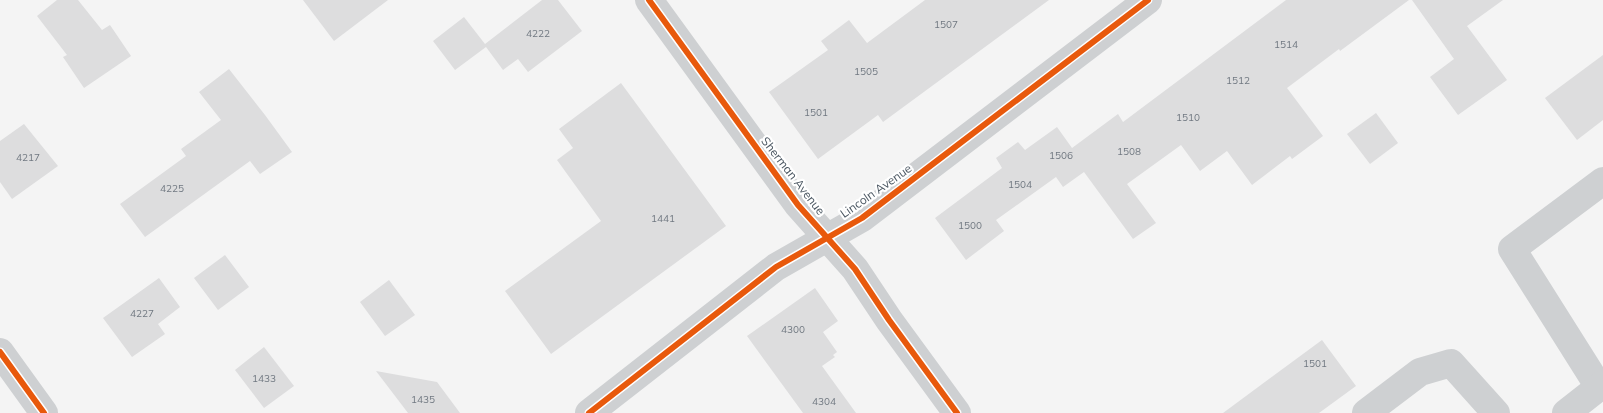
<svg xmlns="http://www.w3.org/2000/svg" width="1603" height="413" font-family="Mulish,sans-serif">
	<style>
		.building { fill: #ddddde }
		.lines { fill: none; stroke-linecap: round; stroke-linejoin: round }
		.minor { stroke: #ced0d2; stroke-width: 28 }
		.cycleway-casing { stroke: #fff; stroke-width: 9 }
		.cycleway { stroke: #e8590c; stroke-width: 6 }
		.labels { text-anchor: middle; stroke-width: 4.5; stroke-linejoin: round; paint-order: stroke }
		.number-label { font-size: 10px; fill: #707881 }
		.street-label { font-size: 12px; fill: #4a5661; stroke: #fff }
	</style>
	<rect width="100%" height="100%" fill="#f4f4f4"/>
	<g class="building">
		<path d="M57 0H78L102 30 110 25 131 56 84 88 63 57 67 55 37 16Z"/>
		<path d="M303 0H388L334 41Z"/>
		<path d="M542 0H558L582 31 528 72 518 59 503 70 486 47 455 70 433 41 464 17 485 44Z"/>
		<path d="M925 0H1049L883 122 878 115 818 159 769 92 828 50 821 41 849 20 867 43Z"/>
		<path d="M1286 0H1409L1340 51 1339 49 1287 88 1323 136 1292 159 1290 156 1252 185 1227 151 1200 171 1181 145 1127 184 1156 223 1133 239 1084 172 1063 187 1056 177 996 220 1004 231 966 260 935 218 1002 168 996 158 1018 142 1025 150 1057 127 1072 148 1118 114 1123 122Z"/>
		<path d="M1412 0H1503L1467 26 1507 80 1458 115 1430 77 1454 59Z"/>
		<path d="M1603 55V120L1577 140 1545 98Z"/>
		<path d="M229 69 265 115 292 152 260 174 250 161 145 237 120 204 186 156 181 149 221 120 199 92Z"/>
		<path d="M621 83 726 226 551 354 505 291 601 221 557 160 573 148 559 129Z"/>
		<path d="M1376 113 1398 143 1370 164 1347 134Z"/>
		<path d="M24 124 58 166 12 199 0 182V141Z"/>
		<path d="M225 255 249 287 218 310 194 278Z"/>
		<path d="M159 278 180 307 158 324 165 334 132 357 103 318Z"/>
		<path d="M389 280 415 315 385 336 360 302Z"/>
		<path d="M815 288 838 321 823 332 837 352 833 355 835 357 822 366 856 413H803L747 336Z"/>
		<path d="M1322 340 1356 386 1319 413H1223Z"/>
		<path d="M264 347 294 386 264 408 235 370Z"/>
		<path d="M376 371 437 382 460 413H408Z"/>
	</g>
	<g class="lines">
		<g class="minor">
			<path d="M649 0 798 205 855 269 889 320 957 413"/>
			<path d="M0 352 44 413"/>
			<path d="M1599 387 1512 249 1603 181"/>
			<path d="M589 413 776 267 862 218 1148 0"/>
			<path d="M1366 413 1420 372 1451 363 1496 413"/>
			<path d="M1566 413 1603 384"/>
		</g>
		<defs>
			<g id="cycleway">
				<path d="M649 0 798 205 855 269 889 320 957 413"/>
				<path d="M0 352 44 413"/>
				<path d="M589 413 776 267 862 218 1148 0"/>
			</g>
		</defs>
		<use href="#cycleway" class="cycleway-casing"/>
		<use href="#cycleway" class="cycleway"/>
	</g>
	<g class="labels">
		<g class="number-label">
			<text x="946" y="28">1507</text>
			<text x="538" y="37">4222</text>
			<text x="1286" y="48">1514</text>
			<text x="866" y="75">1505</text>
			<text x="1238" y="84">1512</text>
			<text x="816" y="116">1501</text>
			<text x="1188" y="121">1510</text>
			<text x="1129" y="155">1508</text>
			<text x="1061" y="159">1506</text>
			<text x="28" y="161">4217</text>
			<text x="1020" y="188">1504</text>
			<text x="172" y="192">4225</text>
			<text x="663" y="222">1441</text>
			<text x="970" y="229">1500</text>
			<text x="142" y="317">4227</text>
			<text x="793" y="333">4300</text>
			<text x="1315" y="367">1501</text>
			<text x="264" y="382">1433</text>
			<text x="423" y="403">1435</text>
			<text x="824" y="405">4304</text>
		</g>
		<g class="street-label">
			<text transform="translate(793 176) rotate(52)" y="4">Sherman Avenue</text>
			<text transform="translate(876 191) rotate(-35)" y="4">Lincoln Avenue</text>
		</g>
	</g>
</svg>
